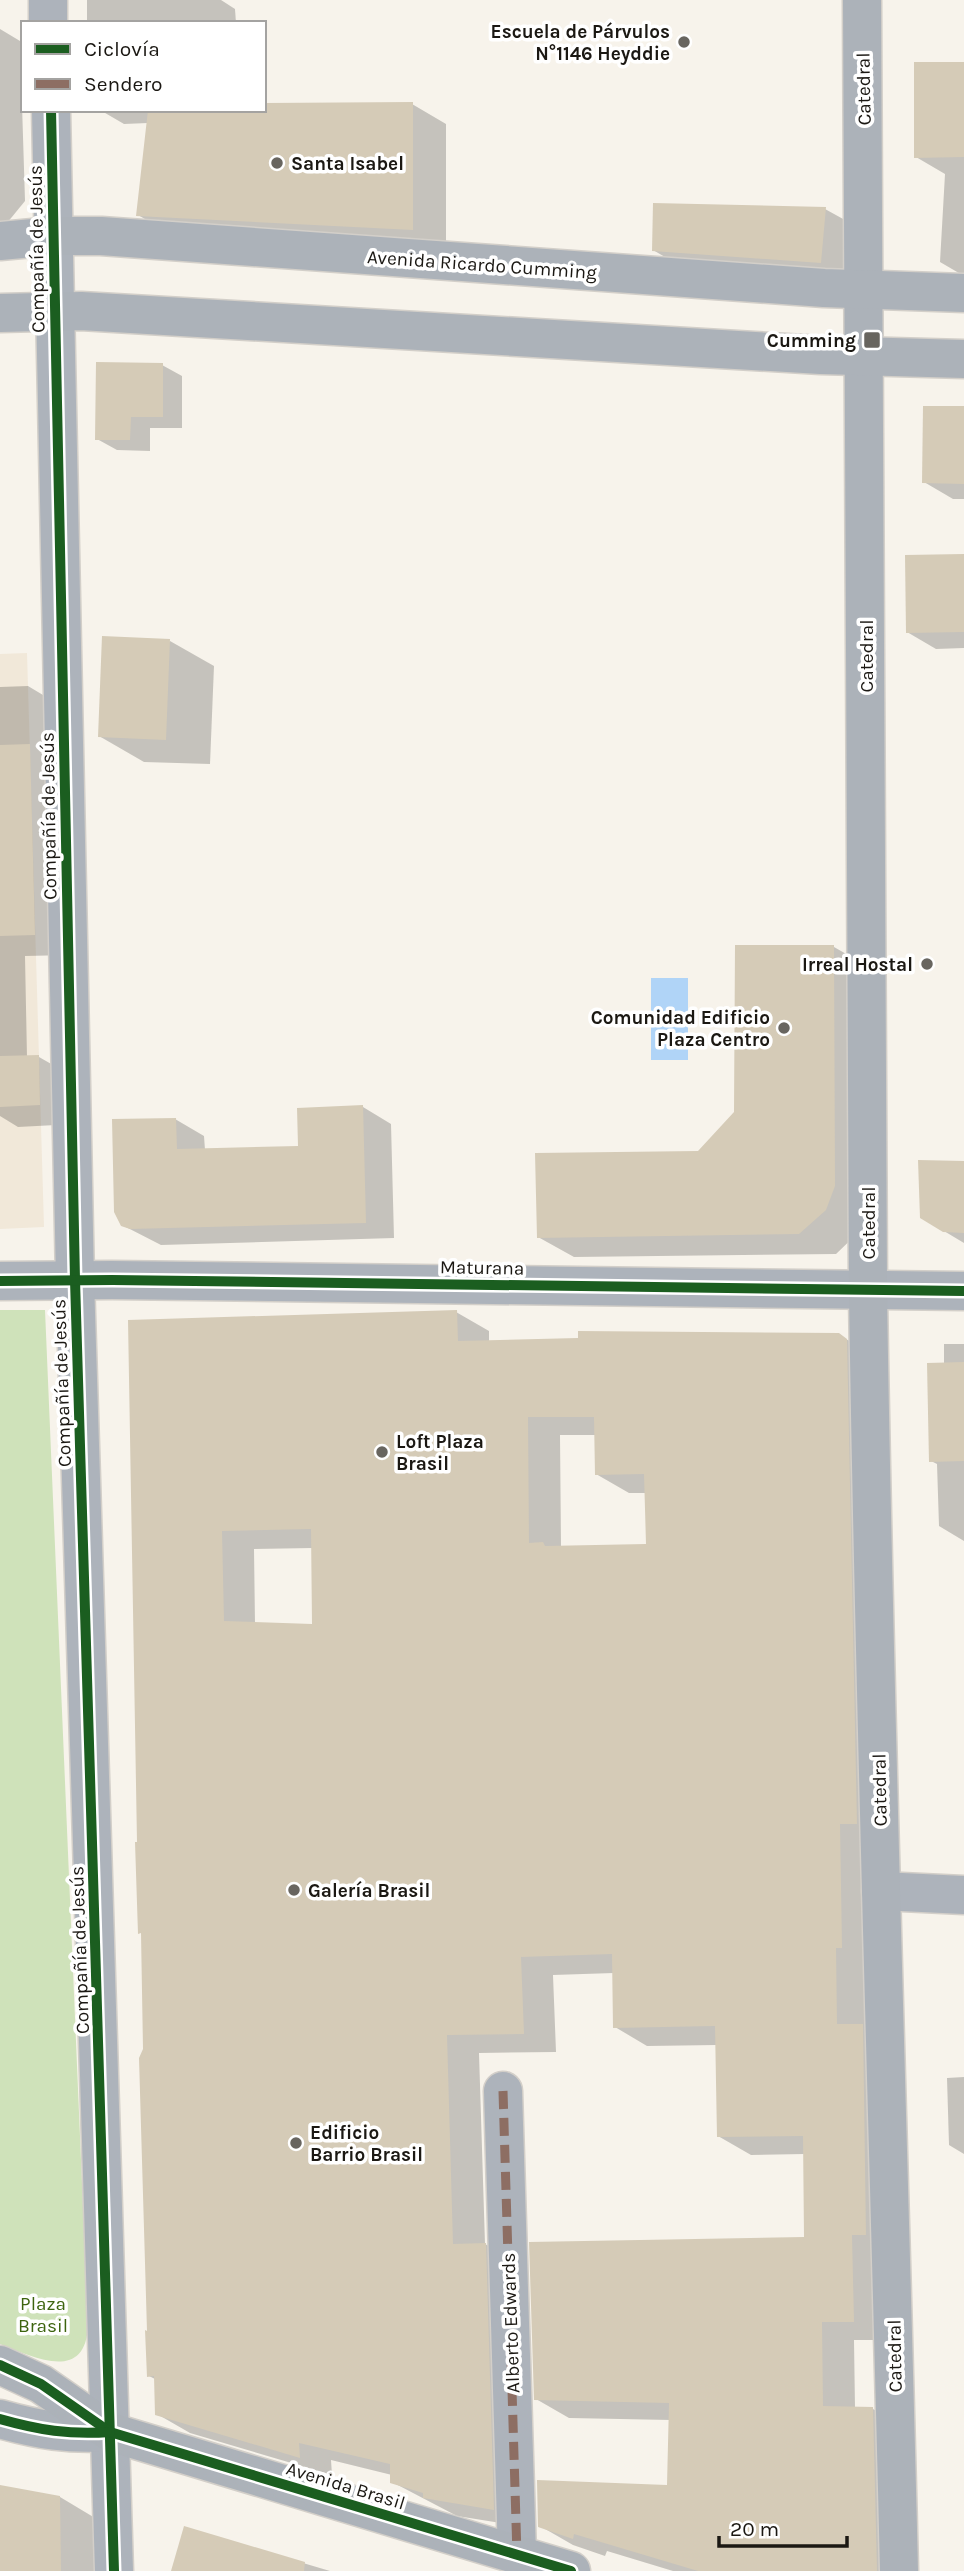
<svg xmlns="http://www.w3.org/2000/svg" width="964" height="2571" font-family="Karla,sans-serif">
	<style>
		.built { fill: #f1e8d9 }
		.green { fill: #cfe2ba }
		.water { fill: #b0d4f7 }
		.shadow { fill: #0003; fill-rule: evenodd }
		.building { fill: #d5cbb7; fill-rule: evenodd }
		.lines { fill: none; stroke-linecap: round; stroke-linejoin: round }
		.minor-casing { stroke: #d3cfc9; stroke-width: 41 }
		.tertiary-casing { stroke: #d3cfc9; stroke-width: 41 }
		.secondary-casing { stroke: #d3cfc9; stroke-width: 41 }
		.minor { stroke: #adb3bb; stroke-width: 38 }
		.tertiary { stroke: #adb3bb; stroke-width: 38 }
		.secondary { stroke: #acb2b9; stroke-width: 38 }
		.quiet { stroke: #8d6e63; stroke-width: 9; stroke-dasharray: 18 9; stroke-linecap: butt }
		.cycleway-casing { stroke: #fff; stroke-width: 15 }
		.cycleway { stroke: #1b5e20; stroke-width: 10 }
		.poi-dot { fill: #68655f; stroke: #fff; stroke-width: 2.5 }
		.labels { text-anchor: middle; stroke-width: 7; stroke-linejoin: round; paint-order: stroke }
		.poi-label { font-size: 19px; font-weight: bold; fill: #1b1813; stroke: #fff; text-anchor: end }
		.street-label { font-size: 19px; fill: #1b1813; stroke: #fff }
		.park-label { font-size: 19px; fill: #3d640f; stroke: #fff }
	</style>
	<rect width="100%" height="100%" fill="#f7f3eb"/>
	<path class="built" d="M27 653 44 1227 0 1229V654Z"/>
	<path class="green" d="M0 1310H45L88 2325C86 2384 33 2357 0 2344Z"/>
	<rect class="water" x="651" y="978" width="37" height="82"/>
	<g class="shadow">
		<path d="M87 0H221L235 9 236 23H87Z"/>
		<path d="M0 29 20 41 25 201 7 223H0Z"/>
		<path d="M964 64V276L940 262 945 174 916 157Z"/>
		<path d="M412 104 446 124V248L171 234 138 215 148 123 124 124 100 110H264Z"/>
		<path d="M825 209 854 225 849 278 682 267 653 250Z"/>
		<path d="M162 365 182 376V428H150V451L117 450 97 439Z"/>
		<path d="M964 408V499H953L924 482Z"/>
		<path d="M964 556V648L936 649 907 632Z"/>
		<path d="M170 641 214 666 210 764 144 762 99 736Z"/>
		<path d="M28 686 63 707 70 955 25 956 27 1057H39L74 1077 75 1124 18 1127 0 1116V687Z"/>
		<path d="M834 947 869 967 861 1230 836 1254 574 1257 538 1237 699 1153 736 1112Z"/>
		<path d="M363 1107 391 1124 394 1238 161 1245 122 1225 175 1119 204 1136 205 1150 300 1148Z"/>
		<path d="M964 1163V1243L944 1231Z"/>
		<path d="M456 1312 489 1331V1342L839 1335 872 1354 886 2340H854L855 2408 873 2409 905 2428 909 2571H673L607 2551 605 2556 573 2545 540 2526 669 2487 671 2420 569 2418 536 2399 805 2239V2154L751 2155 718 2136 717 2045 647 2046 615 2027 614 1973 553 1975 556 2052 479 2053 485 2244 518 2263 526 2527 457 2516 392 2482V2475L331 2460 332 2475 190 2433 157 2414 155 2379 149 2376 145 2049 143 1934 140 1932 130 1321ZM560 1435H596V1474L629 1493H646L647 1546 561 1547ZM313 1548 314 1626 255 1624 254 1549Z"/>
		<path d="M944 1344H964V1541L939 1526 937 1464 931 1461 944 1364Z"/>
		<path d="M964 2077V2154L949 2145 947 2078Z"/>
		<path d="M0 2487 60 2497 100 2521V2571H0Z"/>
		<path d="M185 2528 330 2571H173Z"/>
	</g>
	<g class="building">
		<path d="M914 62H964V157L914 158Z"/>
		<path d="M413 102V230L136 216 148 110H264V103Z"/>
		<path d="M653 203 826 207 821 263 652 251Z"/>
		<path d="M96 362 163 363V417H131L130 440H95Z"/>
		<path d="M923 406H964V484L922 483Z"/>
		<path d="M964 554V632L906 633 905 555Z"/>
		<path d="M102 636 170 639 166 740 98 737Z"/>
		<path d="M30 744 35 935 0 936V745Z"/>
		<path d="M735 945H834L835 1186 826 1210 799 1234 537 1238 535 1153 698 1151 734 1112Z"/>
		<path d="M39 1055 40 1105 0 1107V1056Z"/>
		<path d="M363 1105 366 1223 130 1229 121 1226 114 1212 112 1119 176 1118 177 1149 298 1146 297 1108Z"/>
		<path d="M918 1160 964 1161V1233L943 1232 920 1218Z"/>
		<path d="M457 1310 458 1341 578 1338V1331L839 1333 847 1339 857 1824H840L842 1948H836L837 2024H863L866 2235H852L854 2322H822L823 2406 873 2407 877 2571H698L574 2534 573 2539 538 2527 537 2480 667 2485 669 2403 534 2400 529 2242 804 2237 803 2136 717 2137 715 2026 613 2028 612 1954 521 1957 524 2034 447 2035 453 2244 486 2243 494 2510 423 2498V2493L390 2483V2464L299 2443 300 2458 155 2415 154 2376 147 2377 145 2330 147 2331 139 2058 143 2049 141 1933 138 1934 135 1842H137L128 1320ZM528 1417H594L595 1475 644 1474 646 1544 545 1546 543 1542 529 1543ZM311 1529 312 1624 224 1621 222 1531Z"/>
		<path d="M964 1362V1461L929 1462 927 1363Z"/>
		<path d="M0 2485 60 2496 61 2571H0Z"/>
		<path d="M184 2526 305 2562 304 2571H171Z"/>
	</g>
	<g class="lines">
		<defs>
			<g id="minor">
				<path d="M0 1281 112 1280 964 1291"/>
				<path d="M881 1891 964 1895"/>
				<path d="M503 2091 517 2555"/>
			</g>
			<g id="tertiary">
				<path d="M48 0V23"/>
				<path d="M51 110 75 1280 114 2571"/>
				<path d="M0 2419C39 2430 69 2435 110 2432"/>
			</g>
			<g id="secondary">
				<path d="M862 0C868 431 862 861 868 1292 874 1718 889 2145 899 2571"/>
				<path d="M0 241 54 236H101L824 288 964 293"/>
				<path d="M0 313 81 311 821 355 964 359"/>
				<path d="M0 2365 41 2384 110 2432 571 2571"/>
			</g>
		</defs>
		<use href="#minor" class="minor-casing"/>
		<use href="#tertiary" class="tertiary-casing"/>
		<use href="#secondary" class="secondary-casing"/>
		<use href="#minor" class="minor"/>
		<use href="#tertiary" class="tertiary"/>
		<use href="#secondary" class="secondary"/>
		<path class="quiet" d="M503 2091 517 2555"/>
		<defs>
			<g id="cycleway">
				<path d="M51 110 75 1280 114 2571"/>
				<path d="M0 1281 112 1280 964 1291"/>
				<path d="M0 2365 41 2384 110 2432 571 2571"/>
				<path d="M0 2419C39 2430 69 2435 110 2432"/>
			</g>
		</defs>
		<use href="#cycleway" class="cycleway-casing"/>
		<use href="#cycleway" class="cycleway"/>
	</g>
	<g class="poi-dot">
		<circle cx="684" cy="42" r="7"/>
		<circle cx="277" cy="163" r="7"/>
		<rect x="863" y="331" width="18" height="18" rx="3.5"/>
		<circle cx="927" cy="964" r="7"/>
		<circle cx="784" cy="1028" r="7"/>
		<circle cx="382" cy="1452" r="7"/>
		<circle cx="294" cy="1890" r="7"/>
		<circle cx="296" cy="2143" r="7"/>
	</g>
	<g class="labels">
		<g class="poi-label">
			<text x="670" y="38">Escuela de Párvulos<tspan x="670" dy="22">N°1146 Heyddie</tspan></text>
			<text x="291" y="170" text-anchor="start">Santa Isabel</text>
			<text x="856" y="347">Cumming</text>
			<text x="913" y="971">Irreal Hostal</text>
			<text x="770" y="1024">Comunidad Edificio<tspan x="770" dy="22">Plaza Centro</tspan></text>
			<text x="396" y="1448" text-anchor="start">Loft Plaza<tspan x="396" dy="22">Brasil</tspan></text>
			<text x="308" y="1897" text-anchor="start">Galería Brasil</text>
			<text x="310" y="2139" text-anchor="start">Edificio<tspan x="310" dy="22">Barrio Brasil</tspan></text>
		</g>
		<g class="street-label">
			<text transform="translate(863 89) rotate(-91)" y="7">Catedral</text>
			<text transform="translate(36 249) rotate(-91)" y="7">Compañía de Jesús</text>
			<text transform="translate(482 264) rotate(4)" y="7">Avenida Ricardo Cumming</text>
			<text transform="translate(866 656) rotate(-90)" y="7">Catedral</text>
			<text transform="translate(48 816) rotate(-91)" y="7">Compañía de Jesús</text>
			<text transform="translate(868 1223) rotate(-90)" y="7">Catedral</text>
			<text transform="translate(482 1267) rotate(1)" y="7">Maturana</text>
			<text transform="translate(61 1383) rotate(-92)" y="7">Compañía de Jesús</text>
			<text transform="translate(879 1790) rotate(-91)" y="7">Catedral</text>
			<text transform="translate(79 1950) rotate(-92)" y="7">Compañía de Jesús</text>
			<text transform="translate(510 2323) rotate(-92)" y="7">Alberto Edwards</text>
			<text transform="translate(894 2356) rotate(-91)" y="7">Catedral</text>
			<text transform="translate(346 2485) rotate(17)" y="7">Avenida Brasil</text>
		</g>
		<g class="park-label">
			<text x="43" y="2310">Plaza<tspan x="43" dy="22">Brasil</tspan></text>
		</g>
	</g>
	<rect x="21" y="21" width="245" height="91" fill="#ffffff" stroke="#a4a3a1" stroke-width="2"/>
	<rect x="35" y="44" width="35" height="10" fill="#1b5e20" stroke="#a4a3a1" stroke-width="2"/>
	<text x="84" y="56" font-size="21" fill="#1b1813">Ciclovía</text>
	<rect x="35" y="79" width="35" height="10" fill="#8d6e63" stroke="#a4a3a1" stroke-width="2"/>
	<text x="84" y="91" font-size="21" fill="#1b1813">Sendero</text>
	<path d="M719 2536v10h128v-10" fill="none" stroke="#1b1813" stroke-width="3.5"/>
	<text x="730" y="2536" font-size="21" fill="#1b1813" stroke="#ffffff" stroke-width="5" paint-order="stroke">20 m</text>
</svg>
